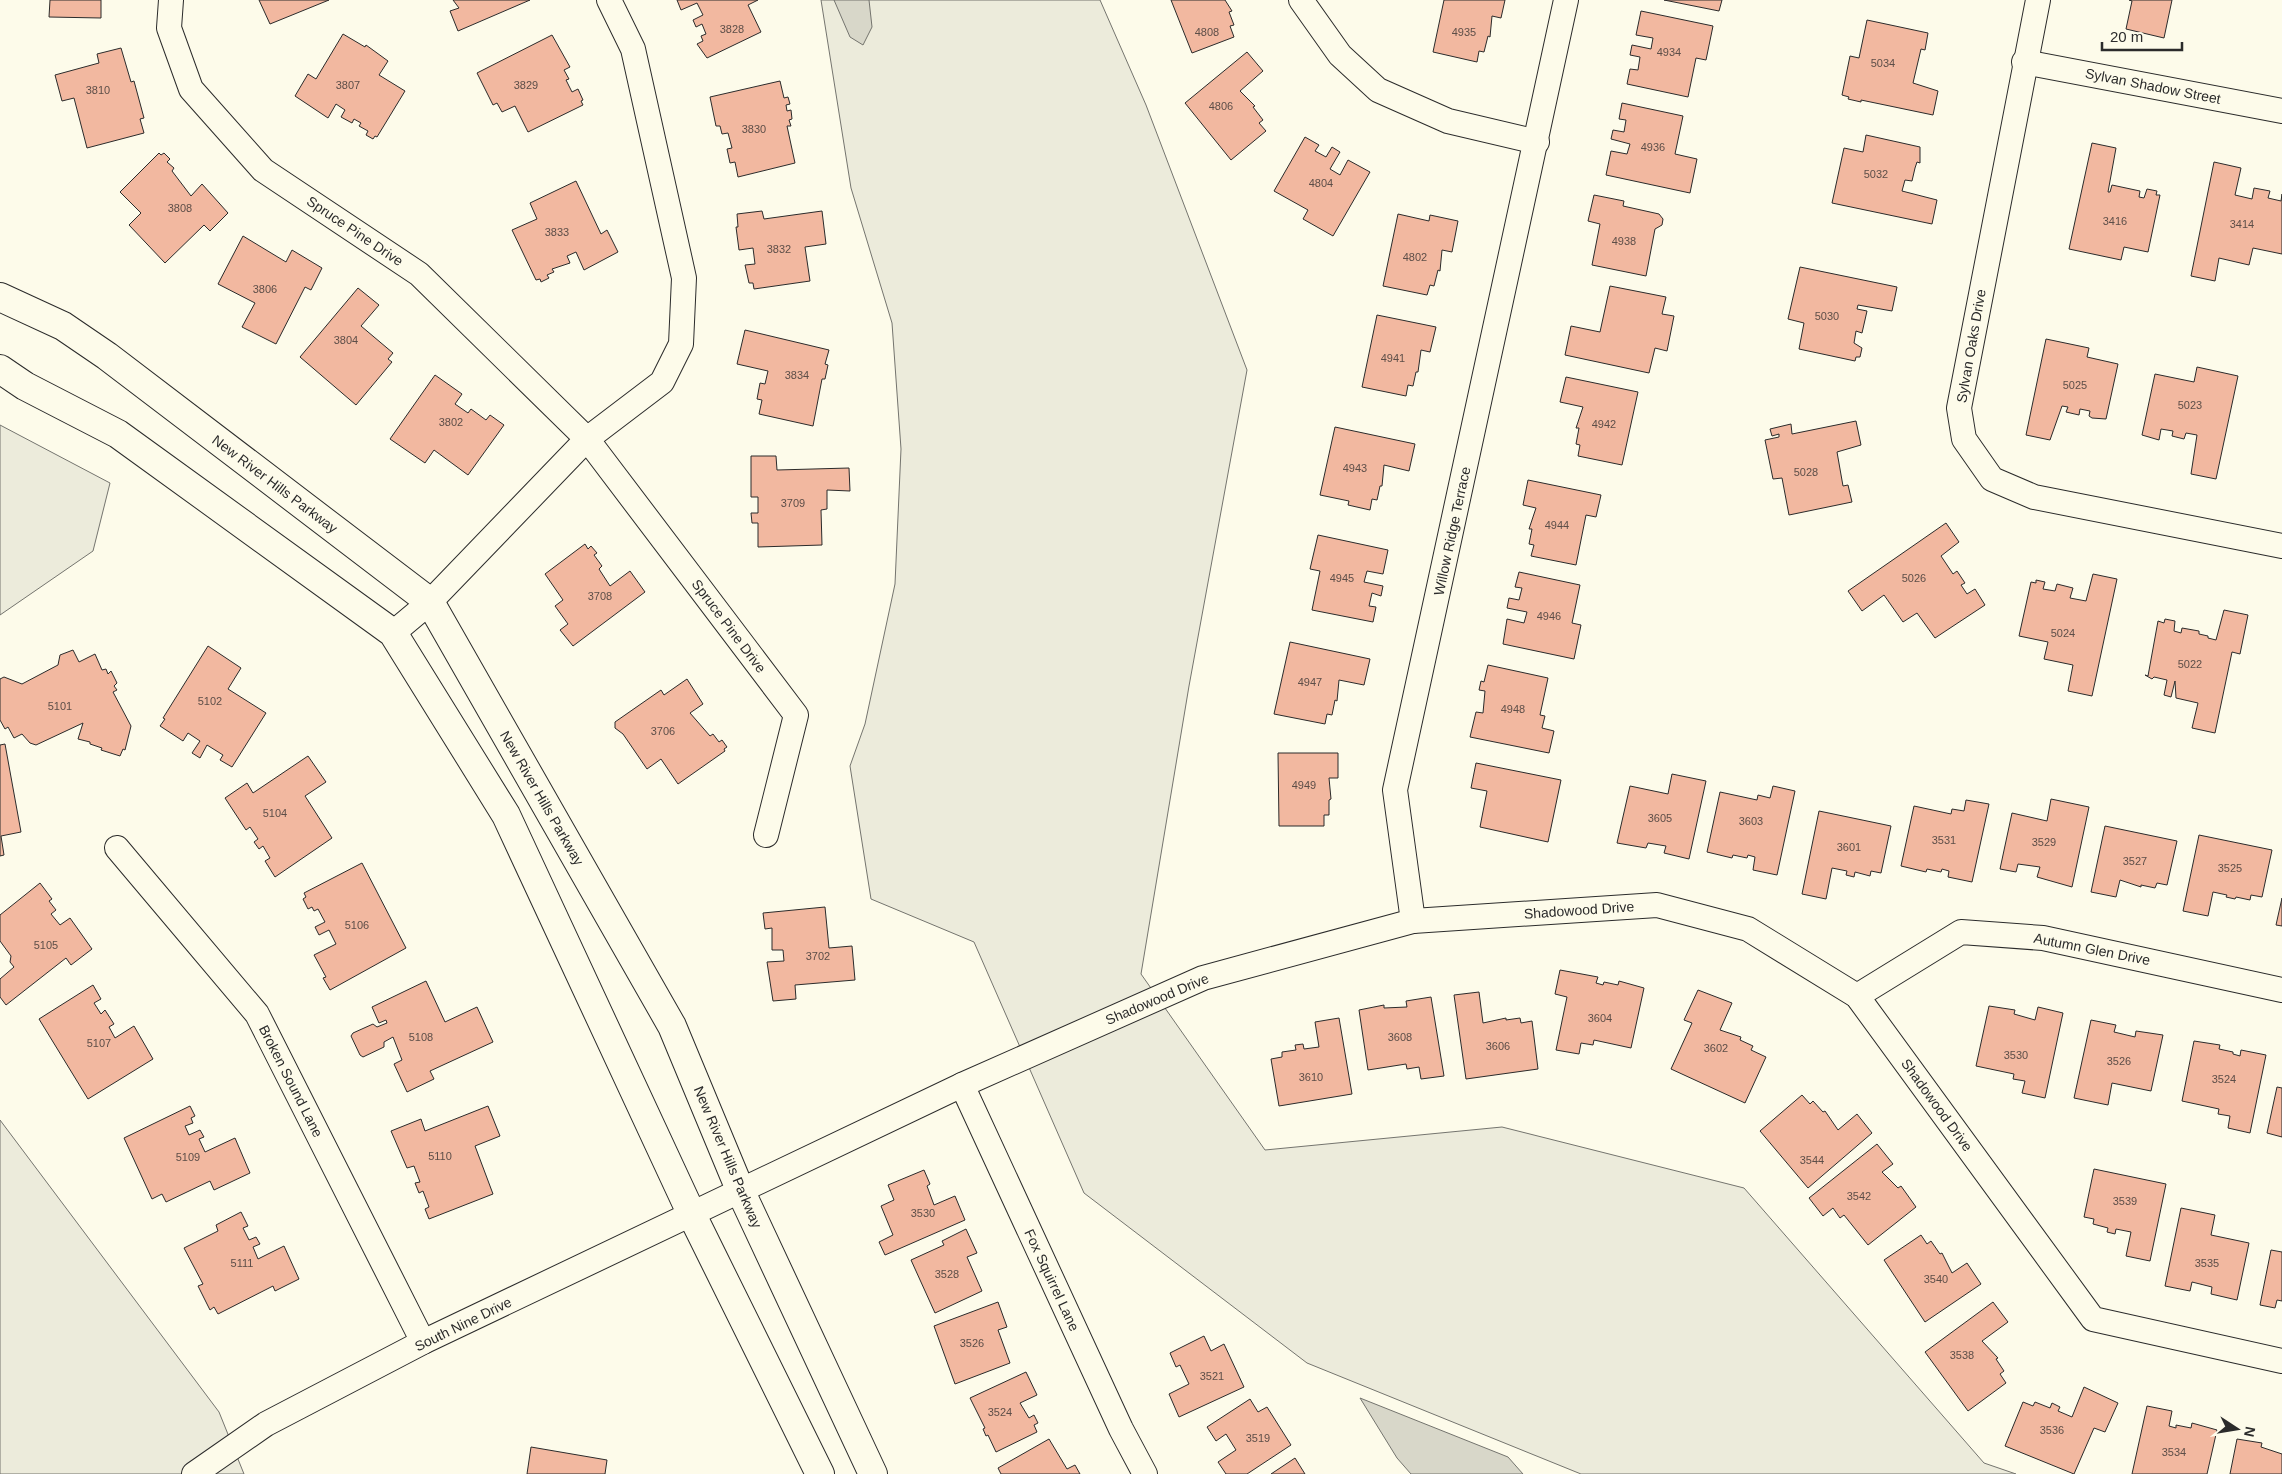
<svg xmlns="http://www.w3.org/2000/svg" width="2282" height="1474" font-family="Arial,sans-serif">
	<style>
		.green { fill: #ecebdb; stroke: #74746e }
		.water { fill: #d8d7c9; stroke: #74746e }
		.building { fill: #f2b8a0; stroke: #2b2b2b }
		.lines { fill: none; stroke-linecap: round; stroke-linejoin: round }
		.minor-casing { stroke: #2b2b2b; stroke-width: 26 }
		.tertiary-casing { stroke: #2b2b2b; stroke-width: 30 }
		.minor { stroke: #fdfbea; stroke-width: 24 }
		.tertiary { stroke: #fdfbea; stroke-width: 28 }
		.labels { text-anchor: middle; stroke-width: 4; stroke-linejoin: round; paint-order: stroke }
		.number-label { font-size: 11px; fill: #5d4e48 }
		.street-label { font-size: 14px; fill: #2b2b2b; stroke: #fdfbea }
	</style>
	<rect width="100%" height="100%" fill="#fdfbea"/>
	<g class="green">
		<path d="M821 0H1100L1146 105 1247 370 1189 686 1141 974 1265 1150 1502 1127 1744 1188 1984 1463 2016 1474H1581L1307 1363 1084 1193 974 942 871 899 850 766 865 724 895 584 901 449 892 323 851 188Z"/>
		<path d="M0 425 110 483 93 551 0 615Z"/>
		<path d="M0 1120 219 1412 244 1474H0Z"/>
	</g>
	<g class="water">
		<path d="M834 0H869L872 27 863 45 850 37Z"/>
		<path d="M1360 1398 1508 1457 1523 1474H1411L1397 1458Z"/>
	</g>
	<g class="building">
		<path d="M50 0H101V18L49 17Z"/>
		<path d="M259 0H329L270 24Z"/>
		<path d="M453 0H530L458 31 450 11 459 8Z"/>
		<path d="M677 0H758L748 5 761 32 707 58 697 44 703 41 701 36 706 34 702 24 696 27 693 20 703 15 697 3 681 10Z"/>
		<path d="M1171 0H1225L1232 11 1229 12 1234 25 1230 26 1234 37 1192 53Z"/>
		<path d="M1444 0H1505L1501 18 1492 16 1490 37 1488 36 1484 52 1479 51 1477 62 1433 52Z"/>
		<path d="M1664 0H1722L1719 11Z"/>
		<path d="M2172 0 2164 38 2126 29 2132 1 2129 0Z"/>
		<path d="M1641 11 1713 26 1706 60 1696 58 1688 97 1627 84 1630 69 1638 70 1640 57 1630 55 1632 45 1651 49 1653 38 1636 35Z"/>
		<path d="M1867 20 1928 33 1925 50 1921 49 1913 83 1938 91 1933 115 1861 100V102L1848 99 1849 97 1842 95 1850 56 1859 58Z"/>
		<path d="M343 34 365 47 366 45 388 61 379 75 405 91 377 137 375 136 373 139 366 135 368 131 359 126 361 123 354 119 352 123 341 117 345 110 336 104 328 118 295 96 308 74 316 79Z"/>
		<path d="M552 35 570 67 564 70 569 79 566 80 572 92 578 89 583 100 581 101 583 105 528 132 515 106 502 112 497 103 493 105 477 73Z"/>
		<path d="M121 48 131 82 134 81 144 118 140 119 144 133 87 148 74 98 62 101 55 75 99 63 97 54Z"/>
		<path d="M1247 52 1263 71 1240 91 1255 106 1253 107 1263 120 1259 123 1266 131 1231 160 1185 103Z"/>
		<path d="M780 81 784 98 788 97 790 104 786 105 787 111 791 110 792 119 789 120 791 126H787L795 163 738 177 735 162 730 163 727 149 732 148 728 133 722 134 720 126H716L710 97Z"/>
		<path d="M1622 103 1683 116 1675 154 1697 159 1690 193 1606 175 1611 151 1627 154 1630 144 1611 139 1613 130 1624 132 1626 120 1619 119Z"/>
		<path d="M1866 135 1920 147V163L1917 162 1915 168 1912 181 1905 180 1902 191 1937 200 1932 224 1832 203 1844 148 1863 152Z"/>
		<path d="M1305 137 1319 145 1315 151 1326 157 1332 147 1340 152 1330 169 1340 175 1348 160 1370 172 1333 236 1303 219 1308 210 1274 191Z"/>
		<path d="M2092 143 2116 148 2108 192H2110L2112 185 2140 191 2139 197 2144 198 2147 189 2157 191 2156 195H2160L2148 252 2124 247 2121 260 2069 249Z"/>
		<path d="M159 153 161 155 164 153 170 159 167 162 174 168 172 171 191 196 202 184 228 213 210 231 204 225 165 263 129 225 141 213 120 192Z"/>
		<path d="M2214 162 2241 168 2235 195 2252 199 2254 188 2270 191 2268 198 2281 201 2282 194V254L2253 248 2249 265 2219 258 2215 281 2191 276Z"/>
		<path d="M576 181 601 234 607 230 618 252 584 270 576 252 567 256 570 263 552 269 554 272 547 275 549 278 541 282 540 279 536 280 512 230 537 219 530 203Z"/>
		<path d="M1594 195 1624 201 1623 206 1659 214 1663 219 1662 225 1655 229 1646 276 1592 265 1600 224 1588 221Z"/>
		<path d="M762 211 764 219 822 211 826 244 805 247 810 281 754 289 753 283H749L745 265 755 264 753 248 739 250 736 227H738L737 214Z"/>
		<path d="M1398 214 1429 221 1430 215 1458 221 1452 252 1442 250 1440 271 1438 270 1434 286 1430 285 1427 295 1383 286Z"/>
		<path d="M243 236 286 262 292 250 322 268 311 290 305 287 276 344 242 327 255 303 218 284Z"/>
		<path d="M1800 267 1897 287 1892 311 1858 305 1857 309 1867 311 1862 333 1856 331 1854 343 1862 348 1860 357H1856L1855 361 1799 349 1804 323 1788 319Z"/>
		<path d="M1610 286 1666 297 1662 314 1674 316 1667 351 1655 348 1649 373 1565 355 1571 326 1600 332Z"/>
		<path d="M358 288 379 305 361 326 393 353 388 359 392 362 356 405 300 357Z"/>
		<path d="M1377 315 1436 327 1430 352 1421 350 1418 372H1416L1413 386 1408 385 1406 396 1362 387Z"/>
		<path d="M745 330 829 350 825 364 828 365 825 379H822L813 426 759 414 762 400 757 399 760 383 765 384 768 371 737 364Z"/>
		<path d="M2046 339 2089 348 2087 357 2118 364 2106 419 2092 418 2089 416 2090 411 2080 409 2079 415 2066 412 2068 407 2062 406 2050 440 2026 435Z"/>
		<path d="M2197 367 2238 376 2216 479 2191 474 2197 435 2186 433 2184 439 2172 436 2173 431 2161 429 2159 440 2142 435 2155 374 2194 382Z"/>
		<path d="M435 375 462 394 455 404 468 413 471 409 486 420 490 415 504 425 468 475 434 450 425 463 390 439Z"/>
		<path d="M1566 377 1638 392 1622 465 1578 456 1580 445 1576 444 1579 428H1576L1583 407 1560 402Z"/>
		<path d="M1856 421 1861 445 1837 452 1843 486 1848 485 1852 502 1789 515 1782 478 1773 479 1765 440 1779 437V434L1772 436 1770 429 1791 424 1792 434Z"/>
		<path d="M1335 427 1415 444 1409 471 1384 465 1382 486H1380L1377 500 1372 499 1370 510 1348 505 1349 501 1320 495Z"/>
		<path d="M751 456H776L777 470 849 468 850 491 827 490V509L821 510 822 545 758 547V523H752L751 513H758V497H751Z"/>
		<path d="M1528 480 1601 495 1596 517 1586 515 1576 565 1531 556 1534 545 1529 544 1532 529H1529L1536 508 1523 505Z"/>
		<path d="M1946 523 1959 542 1941 556 1953 574 1957 571 1965 583 1961 585 1967 594 1975 589 1985 605 1935 638 1917 613 1903 622 1884 595 1862 611 1848 591Z"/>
		<path d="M1318 535 1388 550 1383 574 1367 571 1364 582 1383 586 1381 596 1372 593 1369 606 1376 607 1373 622 1312 610 1320 571 1310 569Z"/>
		<path d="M585 544 588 549 591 546 597 553 594 555 602 566 599 569 610 586 630 571 645 592 573 646 560 630 568 624 555 606 563 600 545 574Z"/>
		<path d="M1519 572 1580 585 1572 623 1581 625 1574 659 1503 644 1507 619 1524 623 1527 612 1507 608 1509 598 1519 600 1522 588 1515 587Z"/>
		<path d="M2093 574 2117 579 2092 696 2068 691 2073 665 2044 659 2048 642 2019 636 2031 582 2036 583V580L2045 582 2043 589 2055 591 2057 584 2073 588 2070 598 2086 601Z"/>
		<path d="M2224 610 2248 615 2240 654 2232 652 2215 733 2192 728 2198 703 2176 698 2175 681 2171 697 2164 695 2167 680 2154 677 2152 679 2145 675 2148 676 2158 621 2164 623 2165 619 2175 621 2174 631 2181 633 2182 628 2199 631V634L2208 636V638L2216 640Z"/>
		<path d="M1290 642 1370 659 1364 685 1339 680 1337 701 1335 700 1332 715 1327 714 1325 724 1274 714Z"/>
		<path d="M208 646 241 668 228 689 266 713 232 767 220 760 223 755 207 745 200 758 192 753 200 741 188 733 183 741 160 726 165 719 163 718Z"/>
		<path d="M73 650 79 662 95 654 102 670 106 669 108 674 111 671 117 683 114 686 117 690 113 692 131 726 125 750 123 749 120 756 101 750 102 748 90 744V742L78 739 83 723 36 745 30 743 22 734 14 738 8 727 5 729 0 720V679L4 677 22 684 58 665 60 655Z"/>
		<path d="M1488 665 1548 678 1540 715 1545 716 1542 728 1554 731 1549 753 1470 737 1476 712 1483 713 1485 691 1479 690 1481 681 1484 682Z"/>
		<path d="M687 679 703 704 690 713 710 736 713 734 719 742 722 740 727 747 724 749 725 751 678 784 661 759 647 769 623 734 615 728V722L661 690 664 695Z"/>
		<path d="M5 744 21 832 1 836 4 855 0 856V745Z"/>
		<path d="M1278 753H1338V778H1329L1331 799 1329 800V815H1324V826H1279Z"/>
		<path d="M308 756 326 782 305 796 332 838 275 877 265 861 270 858 263 846 259 849 254 842 258 839 250 827 246 830 225 798 247 783 253 793Z"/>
		<path d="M1476 763 1561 780 1548 842 1480 827 1487 791 1471 788Z"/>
		<path d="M1672 774 1706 781 1689 859 1664 853 1666 846 1648 843 1646 848 1617 843 1630 786 1668 794Z"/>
		<path d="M1773 786 1795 791 1777 875 1753 870 1755 857 1748 855 1747 858 1733 855 1732 858 1707 852 1720 792 1757 800 1758 795 1770 798Z"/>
		<path d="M2051 799 2089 807 2072 887 2037 877 2040 867 2018 864 2016 872 2000 869 2012 813 2047 821Z"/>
		<path d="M1966 800 1989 804 1972 882 1948 877 1949 871 1942 869 1941 872 1927 869 1926 872 1901 866 1914 806 1951 814 1952 809 1964 811Z"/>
		<path d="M1819 811 1891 826 1881 873 1871 871 1870 876 1855 872 1854 877 1846 875 1847 871 1832 868 1826 899 1802 894Z"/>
		<path d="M2105 826 2177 841 2167 885 2157 883 2155 888 2141 885V887L2120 880 2116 897 2091 892Z"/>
		<path d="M2199 835 2272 850 2262 897 2251 895 2250 900 2236 897 2235 899 2226 897 2227 895 2213 892 2208 916 2183 911Z"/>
		<path d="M362 863 406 948 330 990 323 978 326 977 314 955 336 944 329 930 319 935 315 927 325 922 318 909 314 911 312 907 308 909 303 899 306 897 304 893Z"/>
		<path d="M40 883 52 899 49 901 56 910 51 914 60 925 70 918 92 949 71 965 66 958 6 1005 0 997V979L14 967 10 962 11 956 0 941V915Z"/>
		<path d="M2282 898V926L2276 925Z"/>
		<path d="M825 907 829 948 852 946 855 980 795 985 796 999 773 1001 767 962 784 961 783 950H772V928L765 929 763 913Z"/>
		<path d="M1560 970 1598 977 1596 983 1603 985 1604 982 1618 985 1619 981 1644 988 1631 1048 1594 1040 1593 1045 1581 1043 1579 1054 1556 1050 1567 997 1555 994Z"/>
		<path d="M426 981 445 1022 477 1007 493 1042 430 1071 434 1079 407 1092 394 1064 402 1060 393 1037 384 1042V1047L363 1057 360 1055 351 1036 353 1033 373 1024 377 1027 387 1023 386 1020 379 1023 372 1007Z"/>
		<path d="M93 985 101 999 94 1003 101 1014 105 1010 114 1024 109 1027 115 1038 134 1026 153 1059 88 1099 39 1019Z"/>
		<path d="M1698 990 1732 1003 1720 1030 1741 1037 1740 1040 1753 1046 1751 1050 1766 1057 1745 1103 1671 1069 1692 1023 1684 1020Z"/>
		<path d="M1479 992 1483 1023 1506 1018V1020L1520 1018 1521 1023 1532 1021 1538 1069 1466 1079 1454 995Z"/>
		<path d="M1431 997 1444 1076 1421 1079 1419 1067 1407 1069 1406 1064 1368 1070 1359 1010 1384 1005V1008L1407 1007 1406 1001Z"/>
		<path d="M1989 1006 2015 1010 2014 1014 2035 1020 2038 1007 2063 1013 2045 1098 2022 1093 2025 1081 2013 1079 2014 1074 1976 1066Z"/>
		<path d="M1339 1018 1352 1094 1279 1106 1271 1059 1282 1057V1052L1296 1050 1295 1045 1303 1044 1304 1049 1319 1047 1315 1022Z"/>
		<path d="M2091 1020 2116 1025 2114 1032 2135 1037 2136 1031 2163 1035 2151 1091 2112 1083 2108 1105 2074 1098Z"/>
		<path d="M2194 1041 2220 1045 2219 1049 2233 1052V1054L2240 1056 2241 1050 2266 1055 2250 1133 2228 1128 2230 1116 2218 1114 2219 1109 2182 1101Z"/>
		<path d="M2277 1087 2282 1088V1137L2267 1133Z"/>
		<path d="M1802 1095 1810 1104 1813 1101 1823 1112 1825 1111 1838 1130 1857 1114 1872 1133 1808 1188 1760 1131Z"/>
		<path d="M190 1106 195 1116 191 1118 193 1123 185 1126 189 1135 200 1130 204 1137 199 1139 205 1152 235 1138 250 1173 214 1190 210 1181 166 1202 162 1194 152 1199 124 1138Z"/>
		<path d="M488 1106 500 1136 475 1146 493 1194 429 1219 425 1209 429 1207 423 1191 419 1193 415 1183 420 1182 414 1166 407 1168 391 1131 421 1119 425 1131Z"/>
		<path d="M1877 1144 1893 1164 1882 1172 1898 1188 1901 1186 1916 1207 1868 1245 1844 1215 1840 1218 1833 1208 1823 1216 1809 1198Z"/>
		<path d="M2094 1169 2166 1184 2150 1261 2126 1256 2131 1232 2116 1229 2115 1234 2107 1232 2108 1228 2093 1224 2094 1219 2084 1217Z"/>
		<path d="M924 1170 930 1184 927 1186 934 1205 955 1196 965 1220 885 1255 879 1242 893 1235 881 1206 894 1200 888 1185Z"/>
		<path d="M2181 1208 2215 1215 2211 1235 2249 1243 2237 1300 2211 1294 2212 1287 2192 1282 2190 1291 2165 1286Z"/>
		<path d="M241 1212 248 1226 243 1228 249 1240 256 1237 260 1244 253 1247 258 1259 284 1246 299 1279 275 1291 273 1286 218 1314 214 1307 210 1310 198 1286 203 1284 184 1248 218 1231 216 1225Z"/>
		<path d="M966 1229 977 1253 967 1257 982 1291 935 1313 911 1260 944 1245 942 1241Z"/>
		<path d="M1921 1235 1927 1244 1931 1241 1940 1254 1942 1253 1952 1273 1967 1263 1981 1284 1925 1322 1884 1260Z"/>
		<path d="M2271 1250 2282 1252V1301L2277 1300 2275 1308 2260 1305Z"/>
		<path d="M998 1302 1007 1327 998 1330 1010 1363 955 1384 934 1326Z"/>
		<path d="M1993 1302 2008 1322 1982 1341 1998 1358 1996 1359 2004 1371 2000 1374 2006 1383 1968 1411 1925 1352Z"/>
		<path d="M1204 1336 1211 1351 1224 1344 1244 1387 1179 1417 1169 1394 1189 1384 1180 1365 1176 1367 1170 1353Z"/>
		<path d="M1026 1372 1037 1395 1020 1403 1029 1418 1034 1415 1038 1423 1034 1425 1037 1432 996 1452 988 1435 986 1436 983 1429 985 1428 970 1398Z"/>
		<path d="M2084 1387 2118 1403 2105 1432 2094 1428 2074 1474 2005 1446 2023 1402 2033 1406 2035 1402 2050 1408 2052 1403 2060 1407 2058 1411 2072 1417Z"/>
		<path d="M1250 1399 1258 1412 1267 1407 1291 1445 1247 1474H1226L1218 1462 1236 1450 1226 1434 1216 1441 1207 1427Z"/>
		<path d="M2147 1406 2172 1411 2169 1426 2176 1428V1425L2191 1428 2192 1423 2217 1430 2207 1474H2132Z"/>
		<path d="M1049 1439 1067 1469 1075 1465 1080 1474H1001L998 1468Z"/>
		<path d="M2237 1439 2262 1443 2261 1447 2282 1454V1474H2230Z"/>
		<path d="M531 1447 607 1460 605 1474H527Z"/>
		<path d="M1295 1458 1305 1474H1271Z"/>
	</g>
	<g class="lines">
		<defs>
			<g id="minor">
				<path d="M171 0 169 28 191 89 263 170 419 274 587 439 662 382 681 344 684 278 633 49 609 0"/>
				<path d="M1301 0 1340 55 1378 90 1448 121 1537 142"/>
				<path d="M2038 0 1959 408 1964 439 1992 479 2034 497 2282 546"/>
				<path d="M2024 62 2282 111"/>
				<path d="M393 633 430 602 587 439 796 715 766 835"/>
				<path d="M117 848 257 1014 423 1342"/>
				<path d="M1413 921 1395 790 1566 0"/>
				<path d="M1857 996 1961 932 2043 938 2282 990"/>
				<path d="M962 1085 1121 1429 1145 1474"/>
				<path d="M194 1474 266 1424 423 1342 962 1085 1203 978 1413 921 1657 905 1748 929 1857 996 2093 1319 2282 1361"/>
			</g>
			<g id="tertiary">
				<path d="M0 297 63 326 107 356 430 602 672 1026 741 1192 873 1474"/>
				<path d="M0 369 25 386 118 434 393 633 506 815 692 1215 820 1474"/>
			</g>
		</defs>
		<use href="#minor" class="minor-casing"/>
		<use href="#tertiary" class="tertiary-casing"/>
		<use href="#minor" class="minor"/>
		<use href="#tertiary" class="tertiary"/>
	</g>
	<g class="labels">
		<g class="number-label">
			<text x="732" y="33">3828</text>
			<text x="1207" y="36">4808</text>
			<text x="1464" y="36">4935</text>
			<text x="1669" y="56">4934</text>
			<text x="1883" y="67">5034</text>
			<text x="348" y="89">3807</text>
			<text x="526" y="89">3829</text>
			<text x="98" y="94">3810</text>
			<text x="1221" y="110">4806</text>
			<text x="754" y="133">3830</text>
			<text x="1653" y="151">4936</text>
			<text x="1876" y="178">5032</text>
			<text x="1321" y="187">4804</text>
			<text x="180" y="212">3808</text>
			<text x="2115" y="225">3416</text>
			<text x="2242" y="228">3414</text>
			<text x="557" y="236">3833</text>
			<text x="1624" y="245">4938</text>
			<text x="779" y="253">3832</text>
			<text x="1415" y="261">4802</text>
			<text x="265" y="293">3806</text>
			<text x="1827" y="320">5030</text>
			<text x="346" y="344">3804</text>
			<text x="1393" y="362">4941</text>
			<text x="797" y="379">3834</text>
			<text x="2075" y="389">5025</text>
			<text x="2190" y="409">5023</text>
			<text x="451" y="426">3802</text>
			<text x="1604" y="428">4942</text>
			<text x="1355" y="472">4943</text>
			<text x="1806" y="476">5028</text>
			<text x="793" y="507">3709</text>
			<text x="1557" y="529">4944</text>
			<text x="1342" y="582">4945</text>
			<text x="1914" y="582">5026</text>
			<text x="600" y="600">3708</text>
			<text x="1549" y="620">4946</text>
			<text x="2063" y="637">5024</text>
			<text x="2190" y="668">5022</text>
			<text x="1310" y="686">4947</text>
			<text x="210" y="705">5102</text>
			<text x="60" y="710">5101</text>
			<text x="1513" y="713">4948</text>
			<text x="663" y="735">3706</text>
			<text x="1304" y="789">4949</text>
			<text x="275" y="817">5104</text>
			<text x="1660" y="822">3605</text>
			<text x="1751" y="825">3603</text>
			<text x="1944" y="844">3531</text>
			<text x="2044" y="846">3529</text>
			<text x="1849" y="851">3601</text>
			<text x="2135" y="865">3527</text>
			<text x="2230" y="872">3525</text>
			<text x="357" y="929">5106</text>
			<text x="46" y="949">5105</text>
			<text x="818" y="960">3702</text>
			<text x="1600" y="1022">3604</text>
			<text x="421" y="1041">5108</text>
			<text x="1400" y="1041">3608</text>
			<text x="99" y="1047">5107</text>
			<text x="1498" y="1050">3606</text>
			<text x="1716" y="1052">3602</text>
			<text x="2016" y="1059">3530</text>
			<text x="2119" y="1065">3526</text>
			<text x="1311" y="1081">3610</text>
			<text x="2224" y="1083">3524</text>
			<text x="440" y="1160">5110</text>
			<text x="188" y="1161">5109</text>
			<text x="1812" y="1164">3544</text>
			<text x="1859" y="1200">3542</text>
			<text x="2125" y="1205">3539</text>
			<text x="923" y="1217">3530</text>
			<text x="242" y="1267">5111</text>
			<text x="2207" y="1267">3535</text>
			<text x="947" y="1278">3528</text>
			<text x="1936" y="1283">3540</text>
			<text x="972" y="1347">3526</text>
			<text x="1962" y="1359">3538</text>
			<text x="1212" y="1380">3521</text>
			<text x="1000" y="1416">3524</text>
			<text x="2052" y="1434">3536</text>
			<text x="1258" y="1442">3519</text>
			<text x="2174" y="1456">3534</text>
		</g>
		<g class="street-label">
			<text transform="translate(2153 86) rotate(11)" y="5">Sylvan Shadow Street</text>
			<text transform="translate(355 231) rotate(34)" y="5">Spruce Pine Drive</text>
			<text transform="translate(1971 346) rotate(-80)" y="5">Sylvan Oaks Drive</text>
			<text transform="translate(275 484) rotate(37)" y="5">New River Hills Parkway</text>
			<text transform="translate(1452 531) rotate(-78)" y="5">Willow Ridge Terrace</text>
			<text transform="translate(729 626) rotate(53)" y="5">Spruce Pine Drive</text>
			<text transform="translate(542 798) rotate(60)" y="5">New River Hills Parkway</text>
			<text transform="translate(1579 910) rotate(-4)" y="5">Shadowood Drive</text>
			<text transform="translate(2092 949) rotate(11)" y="5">Autumn Glen Drive</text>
			<text transform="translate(1157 999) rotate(-23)" y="5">Shadowood Drive</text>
			<text transform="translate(291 1081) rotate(63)" y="5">Broken Sound Lane</text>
			<text transform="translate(1937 1105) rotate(54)" y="5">Shadowood Drive</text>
			<text transform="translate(728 1157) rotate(67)" y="5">New River Hills Parkway</text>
			<text transform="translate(1052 1280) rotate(65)" y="5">Fox Squirrel Lane</text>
			<text transform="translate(463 1324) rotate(-26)" y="5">South Nine Drive</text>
		</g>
	</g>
	<g transform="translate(2237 1429) rotate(102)" stroke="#fdfbea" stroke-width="4" paint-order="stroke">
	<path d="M0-4L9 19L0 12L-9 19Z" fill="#2b2b2b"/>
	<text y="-8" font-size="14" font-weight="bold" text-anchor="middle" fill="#2b2b2b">N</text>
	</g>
	<path d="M2102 42v8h80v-8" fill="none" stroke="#2b2b2b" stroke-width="2.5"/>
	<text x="2110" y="42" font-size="15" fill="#2b2b2b" stroke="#fdfbea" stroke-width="4" paint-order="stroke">20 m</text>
</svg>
